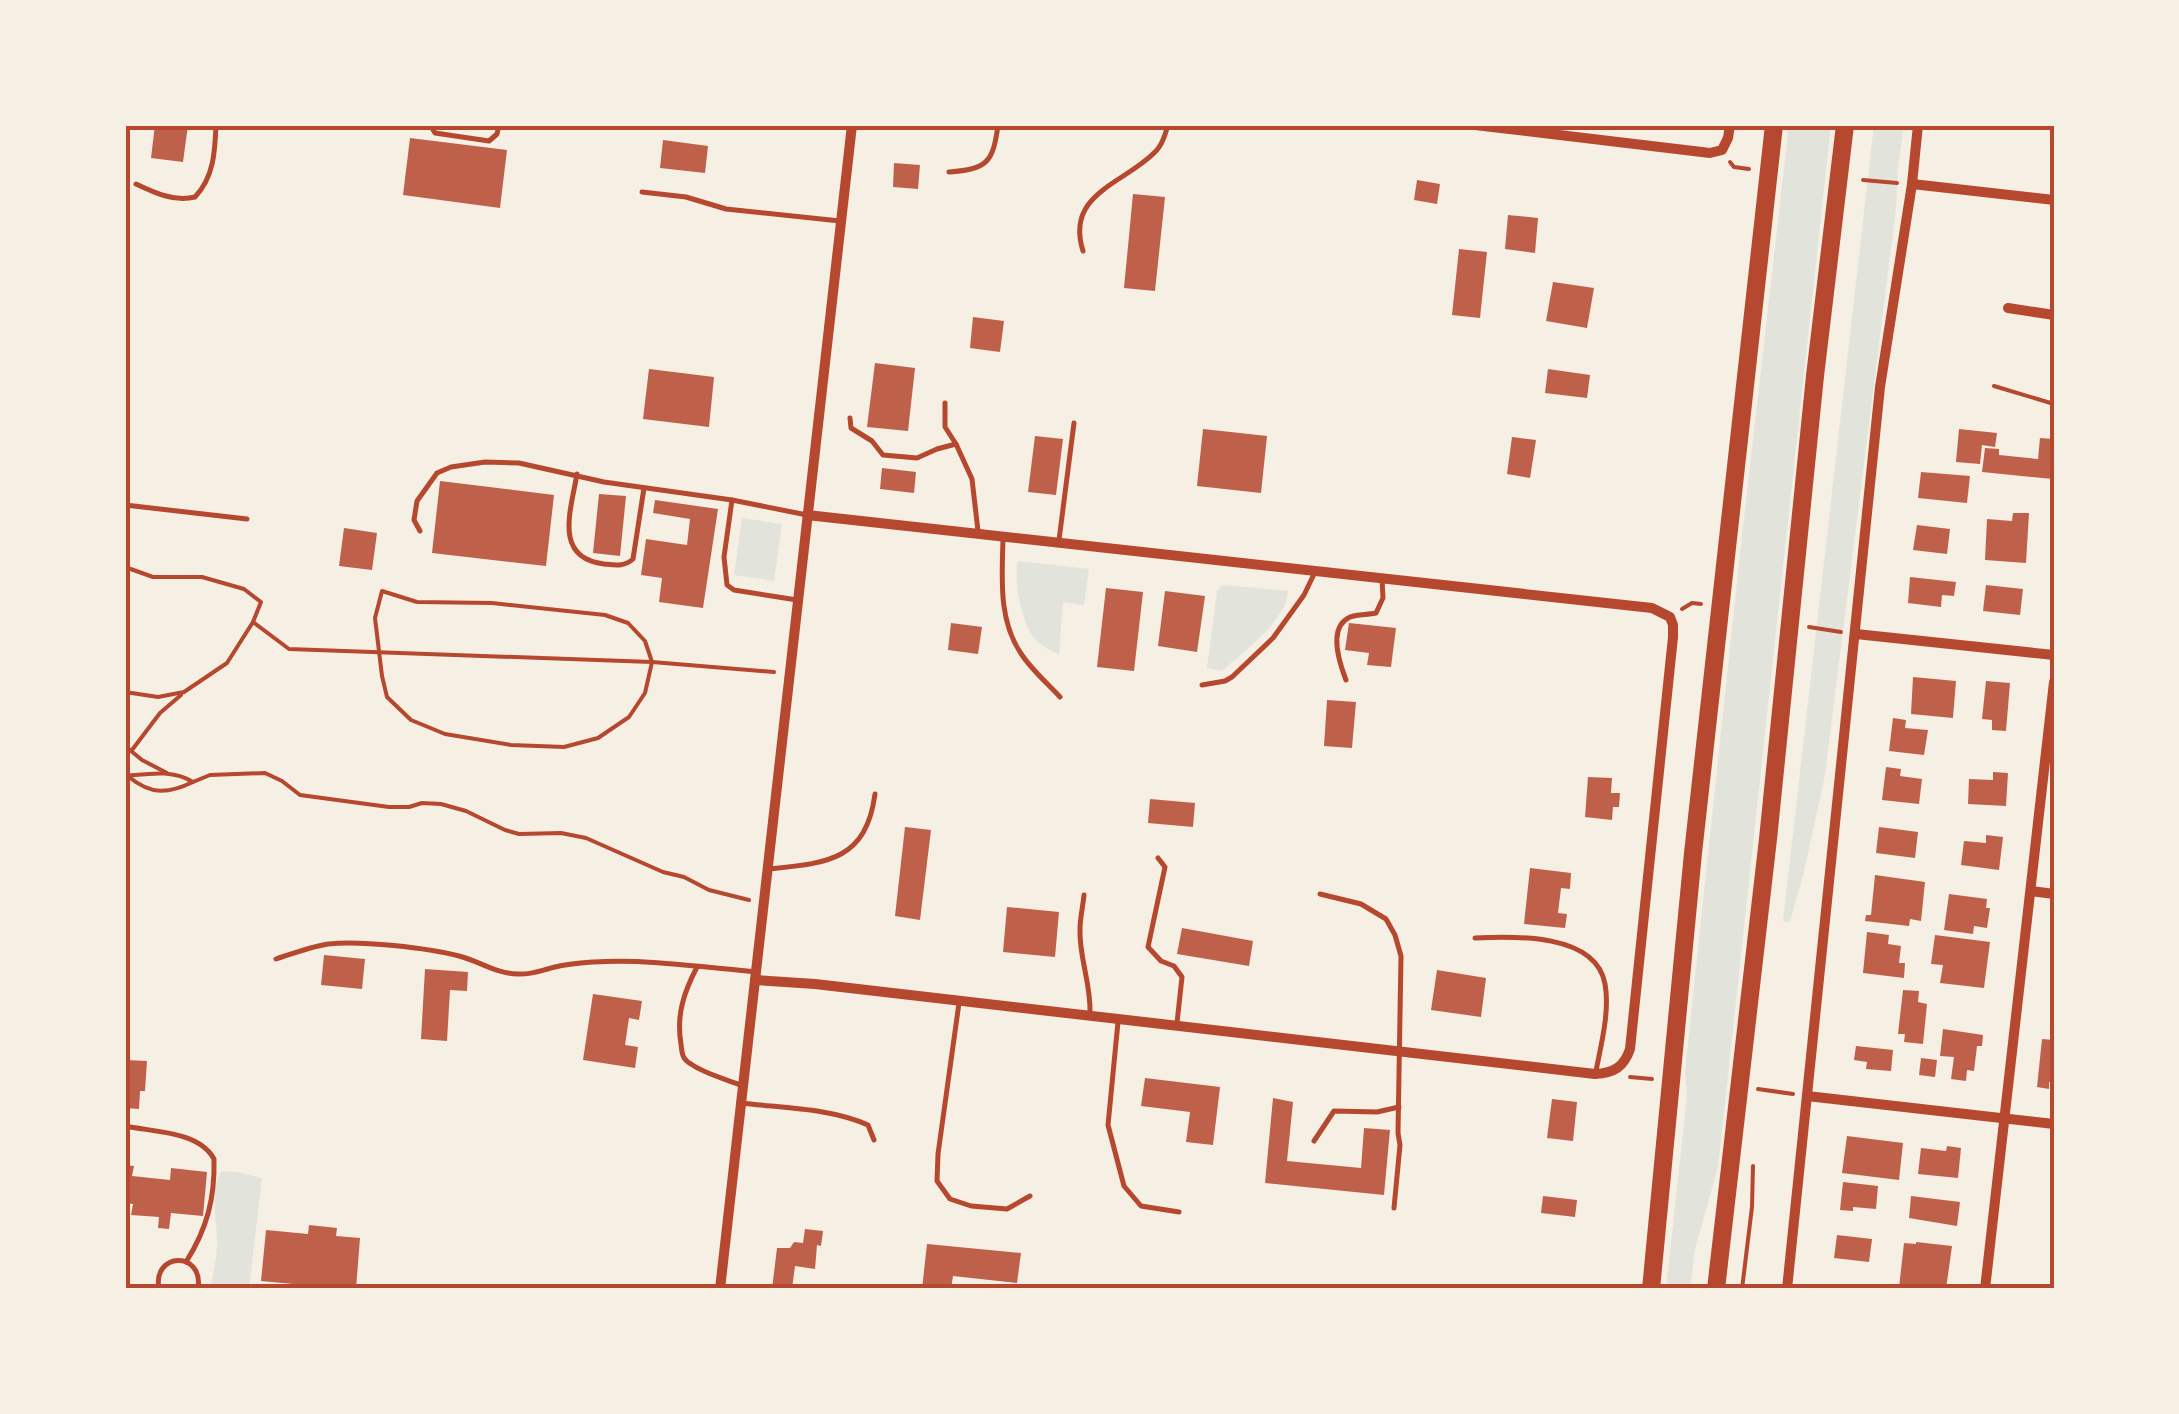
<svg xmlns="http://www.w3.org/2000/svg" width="2179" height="1414" font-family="'Work Sans',sans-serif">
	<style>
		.green { fill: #e2e4dc }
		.building { fill: #bf614a }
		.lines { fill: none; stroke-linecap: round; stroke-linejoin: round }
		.path { stroke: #b5482f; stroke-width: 4 }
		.service { stroke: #b5482f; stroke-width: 5 }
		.minor { stroke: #b5482f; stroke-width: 10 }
		.primary { stroke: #b5482f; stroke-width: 18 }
		.neatline { fill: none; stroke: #b5482f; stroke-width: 4 }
	</style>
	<rect width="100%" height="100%" fill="#f6efe4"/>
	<g class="green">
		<path d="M1789 125H1831L1718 1167 1695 1249 1690 1289H1666L1687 1095 1685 1071 1740 553Z"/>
		<path d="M1874 125H1904L1898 168 1896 209 1825 775 1804 872 1790 922 1783 921Z"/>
		<path d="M742 518 782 524 774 581 734 575Z"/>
		<path d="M1018 561 1089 569 1084 605 1063 602 1059 655C1052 651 1043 647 1037 641 1022 627 1013 580 1018 561Z"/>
		<path d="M1222 585 1288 591C1287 620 1243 652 1222 671L1207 668 1217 591Z"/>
		<path d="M221 1171 237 1172 262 1178 249 1289H210C213 1273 218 1254 217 1238 216 1216 210 1192 221 1171Z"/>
	</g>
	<g class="building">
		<path d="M155 125H188L183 162 151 158Z"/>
		<path d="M410 138 507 150 500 208 403 195Z"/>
		<path d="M663 140 708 146 705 173 660 168Z"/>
		<path d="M894 163 920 165 918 189 893 187Z"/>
		<path d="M1417 180 1440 184 1437 204 1414 200Z"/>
		<path d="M1133 194 1165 197 1155 291 1124 288Z"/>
		<path d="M1508 215 1538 218 1535 253 1505 249Z"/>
		<path d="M1459 249 1487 252 1480 318 1452 315Z"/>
		<path d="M1553 282 1594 288 1587 328 1546 321Z"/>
		<path d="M973 317 1004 321 1000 352 970 348Z"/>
		<path d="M875 363 915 368 908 431 867 427Z"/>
		<path d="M649 369 714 377 709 427 643 419Z"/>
		<path d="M1548 369 1590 375 1587 398 1545 393Z"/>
		<path d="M1203 429 1267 436 1261 493 1197 486Z"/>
		<path d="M1959 429 1997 433 1995 447 1982 445 1980 464 1956 462Z"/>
		<path d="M1035 436 1063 439 1056 495 1028 492Z"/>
		<path d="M1512 437 1536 440 1530 478 1507 474Z"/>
		<path d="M2040 438 2054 439 2053 479 1982 472 1985 448 1999 449V455L2038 459Z"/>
		<path d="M882 468 916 472 914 493 880 489Z"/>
		<path d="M1921 472 1970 476 1967 503 1918 498Z"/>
		<path d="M440 481 554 495 546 566 432 553Z"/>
		<path d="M599 494 626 496 620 556 593 553Z"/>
		<path d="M655 500 718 509 703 608 659 602 662 578 641 575 646 539 687 545 690 519 653 513Z"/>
		<path d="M2013 513H2029L2026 563 1985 560 1987 519 2012 521Z"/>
		<path d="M1917 525 1950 529 1947 554 1913 550Z"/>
		<path d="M344 528 377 533 372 570 339 566Z"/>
		<path d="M1910 577 1956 582 1954 596 1942 595 1941 607 1908 603Z"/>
		<path d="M1986 585 2023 589 2020 615 1983 611Z"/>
		<path d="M1106 588 1143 592 1134 671 1097 667Z"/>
		<path d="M1165 591 1205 596 1197 652 1158 646Z"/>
		<path d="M951 623 982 627 978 654 948 650Z"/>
		<path d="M1349 623 1396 628 1391 667 1367 665 1369 653 1345 650Z"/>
		<path d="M1913 677 1956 681 1953 718 1911 714Z"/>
		<path d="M1986 681 2010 683 2006 731 1992 730V720L1982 719Z"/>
		<path d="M1327 700 1356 702 1352 748 1324 746Z"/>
		<path d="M1893 718 1906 720 1905 728 1928 730 1924 755 1889 751Z"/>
		<path d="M1886 767 1901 769 1900 776 1922 779 1919 804 1882 800Z"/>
		<path d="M1993 772 2008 773 2006 806 1968 804 1969 779 1993 780Z"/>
		<path d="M1588 777 1612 778 1611 793H1620L1619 807H1613L1612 820 1585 817Z"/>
		<path d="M1150 799 1195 803 1193 827 1148 823Z"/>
		<path d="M905 827 931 830 920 920 895 916Z"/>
		<path d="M1879 827 1918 832 1915 858 1876 853Z"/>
		<path d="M1986 835 2003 837 1999 870 1961 865 1964 841 1986 843Z"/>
		<path d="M1530 868 1571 873 1570 889 1561 888 1558 913 1567 914 1565 928 1524 924Z"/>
		<path d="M1875 875 1925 882 1921 921 1910 919 1909 926 1865 921 1866 915H1871Z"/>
		<path d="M1949 894 1987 899 1986 908H1990L1987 928 1974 926 1973 934 1944 930Z"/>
		<path d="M1007 907 1059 912 1055 957 1003 952Z"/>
		<path d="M1182 928 1253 941 1249 966 1177 954Z"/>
		<path d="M1867 932 1889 935 1888 944 1901 946 1899 963H1905L1904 978 1863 973Z"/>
		<path d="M1935 935 1990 942 1984 988 1940 983 1943 965 1931 964Z"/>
		<path d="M324 955 365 959 362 989 321 985Z"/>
		<path d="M425 969 468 972 467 991 450 990 447 1041 421 1039Z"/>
		<path d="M1437 970 1486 978 1481 1017 1431 1010Z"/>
		<path d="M1903 990 1919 991 1918 1002 1927 1004 1923 1044 1904 1042 1905 1034H1898Z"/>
		<path d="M593 994 642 1001 639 1020 629 1018 625 1045 638 1047 635 1068 583 1060Z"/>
		<path d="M1943 1029 1983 1035 1982 1046H1977L1974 1071 1967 1070 1966 1081 1951 1079 1954 1057 1940 1056Z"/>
		<path d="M2042 1039 2054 1040V1083L2049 1082V1089L2037 1087Z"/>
		<path d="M1856 1046 1893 1050 1891 1071 1866 1069 1867 1062 1854 1060Z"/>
		<path d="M1921 1058 1937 1060 1935 1077 1919 1075Z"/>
		<path d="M125 1060 147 1061 145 1091H140L139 1109 125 1108Z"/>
		<path d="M1145 1078 1220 1087 1213 1145 1186 1142 1190 1112 1141 1106Z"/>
		<path d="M1273 1098 1293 1102 1287 1161 1361 1168 1364 1128 1390 1130 1384 1195 1265 1183Z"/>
		<path d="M1552 1099 1577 1102 1573 1141 1547 1138Z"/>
		<path d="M1847 1136 1903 1143 1899 1180 1842 1173Z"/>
		<path d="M1947 1146 1961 1148 1958 1178 1918 1174 1921 1148 1946 1151Z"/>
		<path d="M125 1165 134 1166 132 1176 170 1180 171 1168 207 1172 203 1216 171 1213 169 1229 158 1228 159 1217 131 1215 133 1204 125 1203Z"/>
		<path d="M1843 1182 1878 1186 1876 1209 1853 1207V1211L1840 1210Z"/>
		<path d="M1543 1196 1577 1200 1575 1217 1541 1213Z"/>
		<path d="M1911 1196 1960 1202 1957 1226 1909 1218Z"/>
		<path d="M309 1225 337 1228 336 1236 360 1238 356 1289 321 1286V1289H292L293 1284 261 1281 266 1230 308 1234Z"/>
		<path d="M805 1229 823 1231 821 1246 817 1245 815 1269 795 1266 792 1289H772L777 1248H790L794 1242 803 1243Z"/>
		<path d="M1837 1235 1872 1239 1869 1262 1834 1258Z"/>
		<path d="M1916 1242 1952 1246 1946 1289 1899 1288 1904 1243 1916 1244Z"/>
		<path d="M927 1244 1021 1253 1017 1283 953 1276 951 1289H922Z"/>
	</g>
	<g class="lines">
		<g class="path">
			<path d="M1730 162 1734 167 1749 169"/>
			<path d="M1863 180 1897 183"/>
			<path d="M1994 386 2054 404"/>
			<path d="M125 567 153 577H202L244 589 261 602 253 622"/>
			<path d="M382 591 417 602 492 603 605 615 628 623 645 641 652 662 645 693 629 717 598 738 564 747 511 745 445 734 411 720 387 697 382 676 375 618Z"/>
			<path d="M1682 609 1692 603 1701 604"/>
			<path d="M1809 627 1841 632"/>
			<path d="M125 692 158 697 184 692 227 663 253 622 289 649 652 662 774 672"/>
			<path d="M125 746 142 760 167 773"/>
			<path d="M132 750 160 713 181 695"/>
			<path d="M125 776C148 774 172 769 193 782L210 775 265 773 282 781 300 795 389 807H409L422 803 441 804 466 811 505 830 519 834 561 833 586 838 663 872 684 877 709 890 749 900"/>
			<path d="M129 777C151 795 168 794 193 782"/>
			<path d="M1630 1077 1652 1079"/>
			<path d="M1758 1089 1793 1094"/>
			<path d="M1742 1289 1752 1207 1753 1166"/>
		</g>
		<g class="service">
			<path d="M430 125 435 133 489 141 497 134 499 125"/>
			<path d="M949 172C987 169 993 163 998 125"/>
			<path d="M136 184C155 193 174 202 195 197 214 177 215 151 216 125"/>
			<path d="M642 192 686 197 726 209 840 221"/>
			<path d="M1083 251C1065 194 1123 184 1154 153 1162 146 1165 135 1168 125"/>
			<path d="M945 403V427L956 444 972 479 978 531"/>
			<path d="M850 418 851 428 872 441 883 455 917 458 937 449 956 444"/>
			<path d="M577 474C571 510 553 558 604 564 615 565 624 567 633 559L644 488"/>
			<path d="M732 500 724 557 727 585 734 590 797 600"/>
			<path d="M125 505 247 519"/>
			<path d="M420 531 414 520 417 501 437 473 451 467 485 462 519 463 604 482 732 500 807 515"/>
			<path d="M1003 539C1002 578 998 621 1022 655 1032 670 1047 683 1060 697"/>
			<path d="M1059 540 1074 423"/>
			<path d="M1346 680C1339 662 1328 627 1350 617 1358 614 1367 615 1376 613L1383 598 1382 579"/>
			<path d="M1202 685 1225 681 1232 677 1273 638 1304 595 1315 572"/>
			<path d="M1158 858 1165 867 1148 947 1161 961 1174 966 1182 977 1177 1023"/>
			<path d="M769 869C827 863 866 861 875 794"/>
			<path d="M1320 894 1361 904 1386 919 1395 935 1401 956 1398 1133 1400 1145 1394 1208"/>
			<path d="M1084 895C1083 906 1080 918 1080 929 1079 958 1091 983 1090 1013"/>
			<path d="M1475 938C1514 936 1596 933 1605 984 1610 1011 1601 1045 1596 1071"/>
			<path d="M276 959C294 953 310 947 328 944 360 940 428 948 459 956 479 961 497 974 518 974 531 975 542 970 555 967 567 964 581 963 594 962 647 959 702 967 756 972"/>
			<path d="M697 967C684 992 676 1015 681 1044 682 1053 682 1059 691 1064 705 1074 726 1079 743 1086"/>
			<path d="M959 1003 938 1154 937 1181 950 1199 971 1206 1007 1209 1030 1196"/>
			<path d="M1118 1022 1108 1125 1124 1186 1141 1206 1179 1212"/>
			<path d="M741 1103C782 1108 830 1108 868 1125L874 1140"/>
			<path d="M125 1126C153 1132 199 1131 214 1159 215 1198 207 1229 186 1262"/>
			<path d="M1314 1141 1334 1111 1377 1112 1399 1107"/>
			<path d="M159 1289C152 1252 204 1250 198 1289"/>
		</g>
		<g class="minor">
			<path d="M1475 125 1710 153 1722 150 1728 138 1730 125"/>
			<path d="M1912 184 2054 200"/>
			<path d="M2008 308 2054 315"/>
			<path d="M1856 634 2054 655"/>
			<path d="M2031 891 2054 894"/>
			<path d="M755 980 815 984 1595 1074C1614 1073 1624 1067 1630 1049L1673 637V625L1670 617 1652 608 807 515"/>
			<path d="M1807 1096 2054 1124"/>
			<path d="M720 1289 852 125"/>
			<path d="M1787 1289 1880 387 1912 184 1918 125"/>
			<path d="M1985 1289 2054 682"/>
		</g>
		<g class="primary">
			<path d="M1651 1289 1693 853 1774 125"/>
			<path d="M1716 1289 1768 839 1815 376 1845 125"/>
		</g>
	</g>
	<rect width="2179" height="1414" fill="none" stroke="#f6efe4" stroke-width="255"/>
	<rect x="128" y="128" width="1924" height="1158" class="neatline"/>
</svg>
